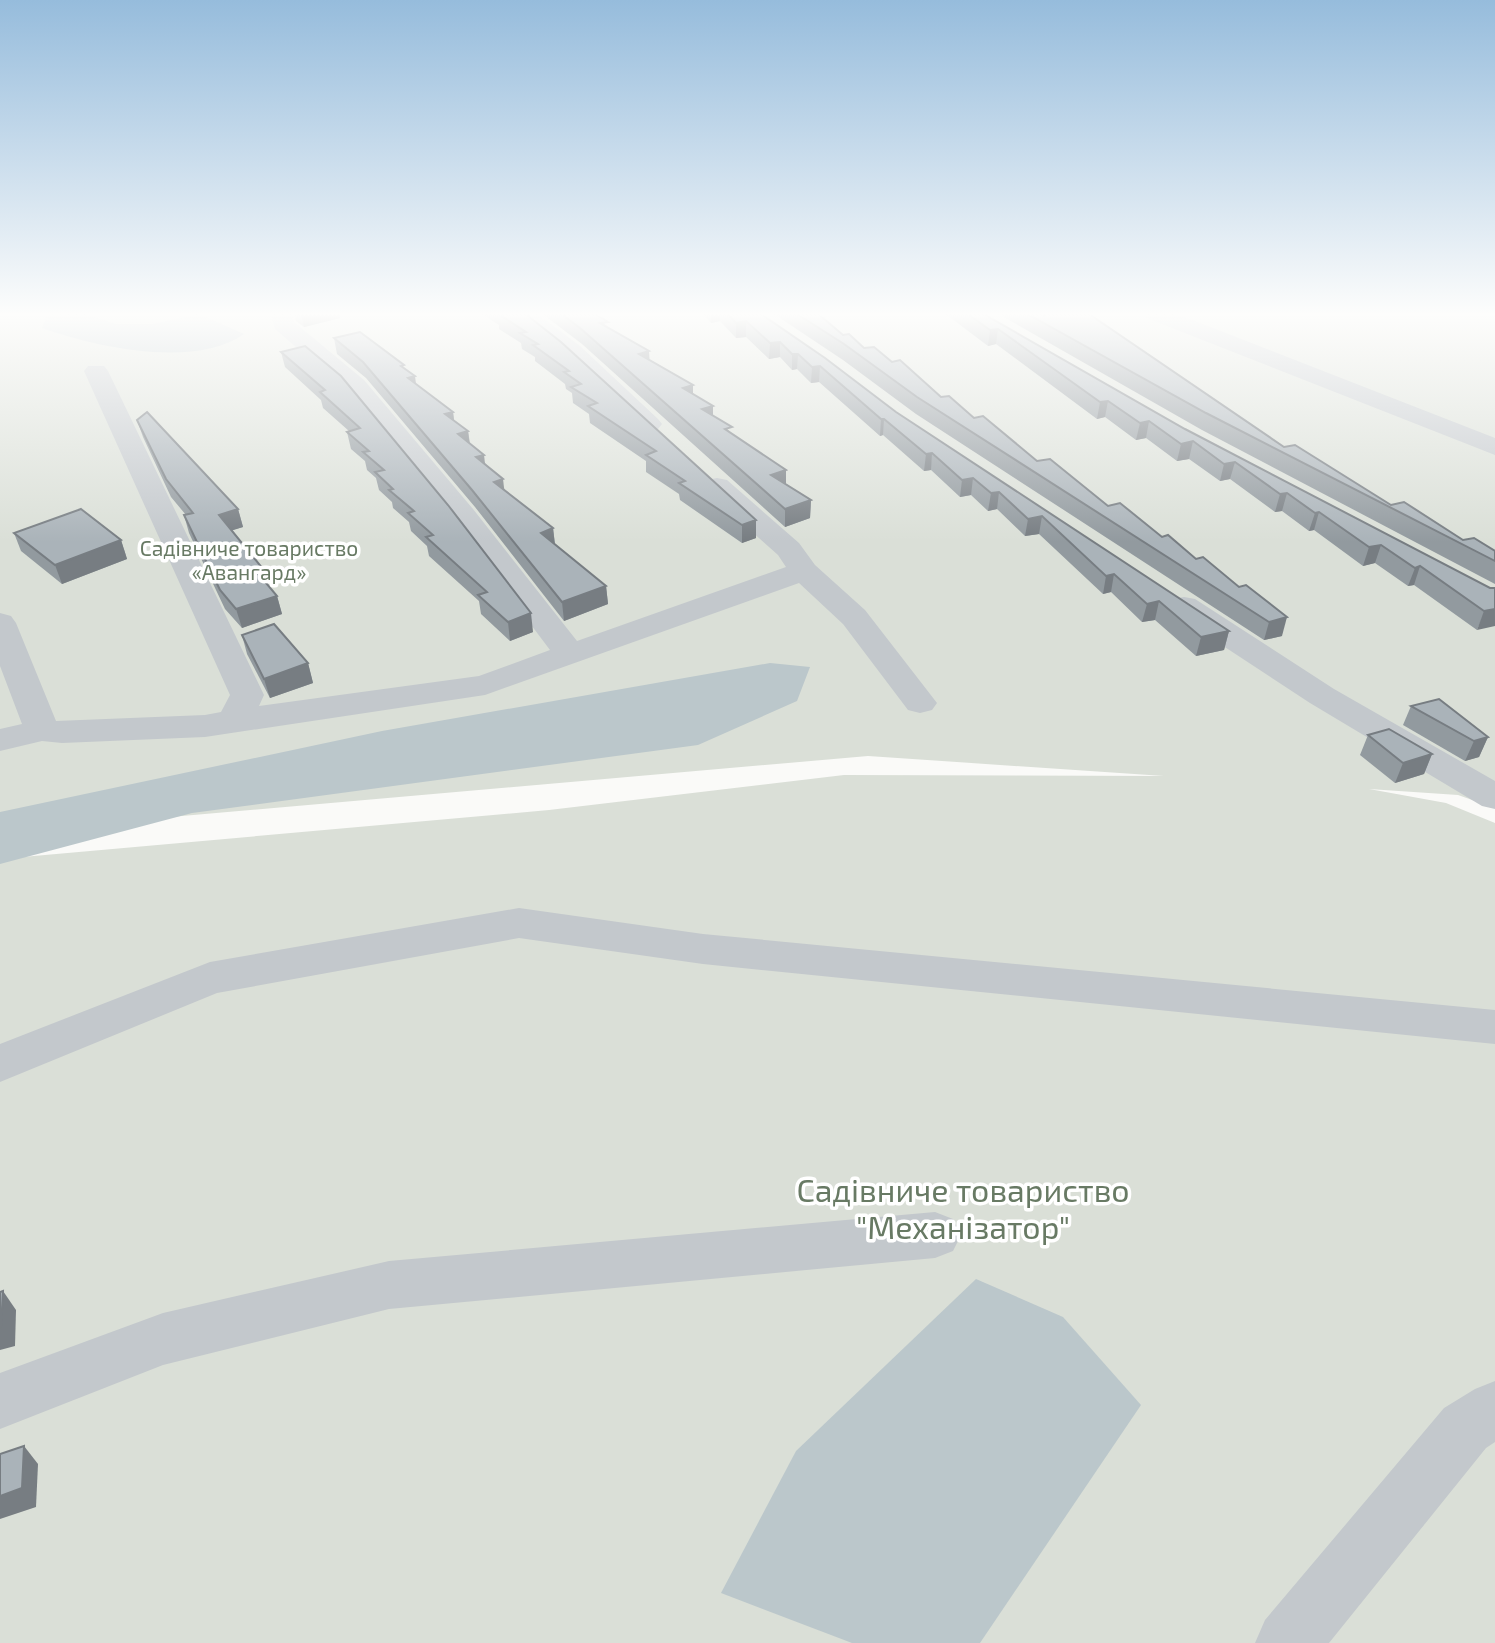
<svg xmlns="http://www.w3.org/2000/svg" width="1495" height="1643" font-family="'Exo 2',sans-serif">
	<style>
		.green { fill: #dadfd7 }
		.water { fill: #bbc7cb }
		.lines { fill: none; stroke-linecap: round; stroke-linejoin: round }
		.minor { fill: #c3c8cc; fill-rule: evenodd }
		.wall { fill: #929a9f }
		.shaded-wall { fill: #777d82 }
		.building { fill: #aab3b9; stroke: #777d82; stroke-width: 2 }
		.labels { text-anchor: middle; stroke-width: 7; stroke-linejoin: round; paint-order: stroke }
		.far-park-label { font-size: 21px; fill: #687a64; stroke: #fff }
		.near-park-label { font-size: 32px; fill: #687a64; stroke: #fff }
	</style>
	<rect width="100%" height="100%" fill="#fafaf8"/>
	<path class="green" d="M0 312H1495V808L1458 795 1369 789 1446 803 1495 823V1643H0V859L549 810 844 775 1164 776 868 756 0 832Z"/>
	<g class="water">
		<path d="M86 314 116 324H153L199 314 244 334C195 369 95 347 42 328L47 315Z"/>
		<path d="M770 663 810 667 797 701 698 745 192 813 0 864V812L382 731Z"/>
		<path d="M976 1279 1063 1317 1141 1405 980 1643H852L721 1593 796 1451Z"/>
	</g>
	<g class="lines">
		<g class="minor">
			<path d="M270 312H292L294 322 364 380 473 509 577 641 786 567 778 555 707 492 703 486 707 480 717 478 727 480 799 543 815 565 865 610 937 703 932 710 920 713 908 710 843 624 799 583 485 695 205 737 62 743 42 741 0 751V729L22 724 0 666V613L11 616 16 623 56 721 205 715 221 712 230 695 84 371 88 366H104L108 371 264 695 259 706 479 676 550 650 453 521 346 390 275 329Z"/>
			<path d="M510 312H535L580 346 658 419 662 424 658 429 649 432 640 429 564 356Z"/>
			<path d="M1141 312H1172L1495 438V455L1144 317Z"/>
			<path d="M1184 597 1195 599 1334 689 1495 781V809L1482 806 1310 703 1173 613 1168 606 1173 599Z"/>
			<path d="M519 908 703 934 1495 1010V1044L703 964 519 938 217 993 0 1082V1044L210 962Z"/>
			<path d="M935 1212 953 1219 961 1235 953 1251 935 1258 389 1309 163 1365 0 1429V1373L163 1313 389 1261Z"/>
			<path d="M1495 1381V1442L1486 1448 1329 1643H1255L1265 1620 1444 1408 1475 1389Z"/>
		</g>
	</g>
	<g class="wall">
		<path d="M294 312H338L340 318 304 327 296 321Z"/>
		<path d="M479 312H523L756 538 742 543 680 500 679 494 646 472V461L590 423 589 414 573 403 572 393 566 389 565 384 535 361V357L522 349 521 343 499 329V325Z"/>
		<path d="M540 312H592L608 327 649 359 693 385V394L713 406V415L732 434 786 470V484L811 500 810 518 785 527 582 344Z"/>
		<path d="M702 312H757L896 412 1229 631 1224 650 1196 656 1155 620 1142 622 1111 592 1103 594 1039 534 1025 536 997 509 988 511 971 495 960 497 931 470 924 471 883 435 880 436 819 382 811 383 797 369 792 370 780 357 769 359 746 337 736 338 720 321 711 323Z"/>
		<path d="M771 312H816L843 335 864 348 892 362 941 397 974 418 1037 461 1108 506 1162 537 1239 587 1282 636 1264 640 916 414 843 360Z"/>
		<path d="M943 312H980L1185 429 1490 588H1495L1477 630 1414 585 1408 586 1375 563 1363 566 1314 530 1309 531 1282 511 1275 512 1230 479 1220 481 1189 459 1177 461 1146 438 1136 440 1105 417 1097 419 996 344 988 346Z"/>
		<path d="M995 312H1039L1391 505 1463 540 1495 551V584L1202 430Z"/>
		<path d="M334 338 405 369 416 384 453 412 454 421 468 431 470 443 505 490 553 528 555 544 606 586 608 604 564 621 475 507 366 378 337 354Z"/>
		<path d="M305 346 533 632 510 641 481 614 479 601 429 556 427 546 411 531 409 522 393 508 392 502 379 490 376 478 367 470 365 461 351 449 347 432 349 431 323 408 321 400 285 367 281 352Z"/>
		<path d="M137 420 238 509 243 527 232 530 263 569 266 583 277 596 282 614 242 628 225 609 189 533 184 515H186L171 497 143 437Z"/>
		<path d="M14 533 121 540 127 559 62 584 21 551Z"/>
		<path d="M242 635 308 663 313 683 270 698 247 654Z"/>
		<path d="M1411 706 1488 737 1479 757 1465 761 1403 725Z"/>
		<path d="M1368 735 1432 754 1424 774 1395 783 1360 755Z"/>
	</g>
	<g class="shaded-wall">
		<path d="M301 312H338L340 318 304 327Z"/>
		<path d="M711 312H720V321L711 323Z"/>
		<path d="M746 321V337L736 338V323Z"/>
		<path d="M998 329 996 344 988 346 990 330Z"/>
		<path d="M780 342V357L769 359 770 343Z"/>
		<path d="M649 351 650 367 639 354Z"/>
		<path d="M792 354H798L797 369 792 370Z"/>
		<path d="M820 366 819 382 811 383 812 367Z"/>
		<path d="M415 376 417 392 408 378Z"/>
		<path d="M693 385V401L683 388Z"/>
		<path d="M1108 401 1105 417 1097 419 1100 402Z"/>
		<path d="M713 406V422L702 409Z"/>
		<path d="M453 412 455 428 445 414Z"/>
		<path d="M881 419H884L883 435 880 436Z"/>
		<path d="M1149 421 1146 438 1136 440 1140 423Z"/>
		<path d="M468 431 470 448 458 434Z"/>
		<path d="M1193 441 1189 459 1177 461 1181 444Z"/>
		<path d="M932 453 931 470 924 471 926 454Z"/>
		<path d="M484 455 486 472 476 457Z"/>
		<path d="M1235 462 1230 479 1220 481 1224 464Z"/>
		<path d="M786 470V487L771 475Z"/>
		<path d="M973 478 971 495 960 497 962 480Z"/>
		<path d="M503 479 505 496 494 482Z"/>
		<path d="M999 492 997 509 988 511 991 493Z"/>
		<path d="M1287 493 1282 511 1275 512 1280 494Z"/>
		<path d="M811 500 810 518 785 527V509Z"/>
		<path d="M238 509 243 527 224 533 219 515Z"/>
		<path d="M1319 512 1314 530 1309 531 1315 513Z"/>
		<path d="M1042 516 1039 534 1025 536 1028 519Z"/>
		<path d="M756 520V538L742 543V525Z"/>
		<path d="M553 528 555 546 541 533Z"/>
		<path d="M121 540 127 559 62 584 55 565Z"/>
		<path d="M1381 545 1375 563 1363 566 1369 547Z"/>
		<path d="M1420 566 1414 585 1408 586 1415 568Z"/>
		<path d="M263 569 268 588 256 571Z"/>
		<path d="M1114 574 1111 592 1103 594 1106 576Z"/>
		<path d="M606 586 608 604 564 621 562 602Z"/>
		<path d="M277 596 282 614 242 628 236 609Z"/>
		<path d="M1159 601 1155 620 1142 622 1147 604Z"/>
		<path d="M1495 609V626L1477 630 1484 611Z"/>
		<path d="M531 613 533 632 510 641 508 622Z"/>
		<path d="M1287 617 1282 636 1264 640 1269 622Z"/>
		<path d="M1229 631 1224 650 1196 656 1201 637Z"/>
		<path d="M308 663 313 683 270 698 264 679Z"/>
		<path d="M1488 737 1479 757 1465 761 1474 741Z"/>
		<path d="M1432 754 1424 774 1395 783 1403 763Z"/>
		<path d="M3 1291 16 1310 15 1346 0 1350V1327Z"/>
		<path d="M24 1446 38 1464 36 1507 0 1519V1496Z"/>
	</g>
	<g class="building">
		<path d="M501 312H523L561 342 756 520 742 525 679 483 685 481 646 455 656 451 588 406 597 403 571 387 581 384 564 372 569 371 533 345 538 344 520 333 526 332 497 313Z"/>
		<path d="M559 312H592L608 322 600 323 649 351 639 354 693 385 683 388 713 406 702 409 732 427 725 429 786 470 771 475 811 500 785 509 580 328Z"/>
		<path d="M726 312H758L825 358 896 412 1229 631 1201 637 1159 601 1147 604 1114 574 1106 576 1042 516 1028 519 999 492 991 493 973 478 962 480 932 453 926 454 884 419H881L820 366 812 367 798 354H792L780 342 770 343 746 321 736 323Z"/>
		<path d="M794 312H816L843 335 849 334 864 348 874 347 892 362 900 360 941 397 949 396 974 418 983 416 1037 461 1050 459 1108 506 1120 503 1162 537 1168 535 1196 559 1203 557 1239 587 1246 585 1287 617 1269 622 917 397 844 344Z"/>
		<path d="M965 312H980L1185 429 1490 588H1495V609L1484 611 1420 566 1415 568 1381 545 1369 547 1319 512 1315 513 1287 493 1280 494 1235 462 1224 464 1193 441 1181 444 1149 421 1140 423 1108 401 1100 402 998 329 990 330Z"/>
		<path d="M1024 312H1039L1044 316 1051 312H1086L1284 447 1295 445 1391 505 1404 502 1463 540 1474 538 1495 551V561L1206 413Z"/>
		<path d="M360 332 404 365 401 366 415 376 408 378 453 412 445 414 468 431 458 434 484 455 476 457 503 479 494 482 553 528 541 533 606 586 562 602 472 490 363 362 334 338Z"/>
		<path d="M305 346 341 376 448 505 531 613 508 622 478 595 487 592 426 537 433 535 408 513 414 511 389 490 393 489 375 472 384 470 363 452 369 451 347 432 360 428 320 392 325 390 281 352Z"/>
		<path d="M147 412 238 509 219 515 263 569 256 571 277 596 236 609 220 590 184 515 193 513 166 479 137 420Z"/>
		<path d="M81 509 121 540 55 565 14 533Z"/>
		<path d="M274 624 308 663 264 679 242 635Z"/>
		<path d="M1439 699 1488 737 1474 741 1411 706Z"/>
		<path d="M1389 729 1432 754 1403 763 1368 735Z"/>
		<path d="M3 1291 1 1326 0 1327V1292Z"/>
		<path d="M24 1446 22 1488 0 1496V1454Z"/>
	</g>
	<linearGradient id="sky" x2="0" y2="1"><stop stop-color="#96bcdc"/><stop offset="0.58" stop-color="#fdfdfc"/><stop offset="1" stop-color="#fdfdfc" stop-opacity="0"/></linearGradient>
	<rect width="1495" height="542" fill="url(#sky)"/>
	<g class="labels">
		<g class="far-park-label">
			<text x="249" y="556">Садівниче товариство<tspan x="249" dy="24">«Авангард»</tspan></text>
		</g>
		<g class="near-park-label">
			<text x="963" y="1202">Садівниче товариство<tspan x="963" dy="37">"Механізатор"</tspan></text>
		</g>
	</g>
</svg>
